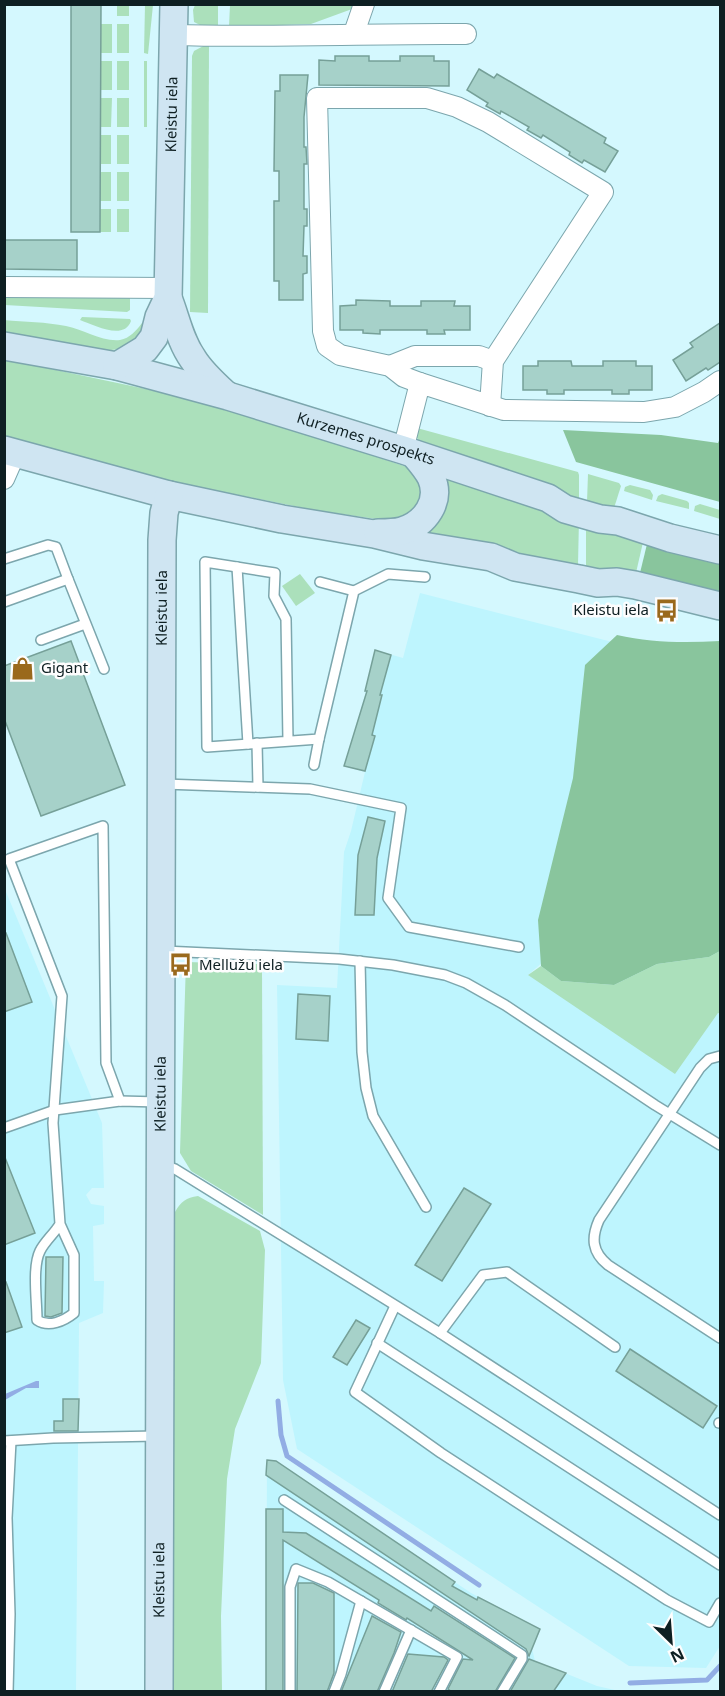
<svg xmlns="http://www.w3.org/2000/svg" width="725" height="1696" font-family="'Noto Sans',sans-serif">
	<style>
		.built { fill: #bef5fe }
		.green { fill: #abe0bb }
		.forest { fill: #89c59d }
		.water { fill: #92ade4 }
		.lines { fill: none; stroke-linecap: round; stroke-linejoin: round }
		.stream { stroke: #92ade4; stroke-width: 5 }
		.building { fill: #a6d1c9; stroke: #76a098; stroke-width: 1.5 }
		.lane-casing { stroke: #7ca6ad; stroke-width: 12 }
		.street-casing { stroke: #7ca6ad; stroke-width: 22 }
		.secondary-casing { stroke: #7ca6ad; stroke-width: 30 }
		.lane { stroke: #fff; stroke-width: 9 }
		.street { stroke: #fff; stroke-width: 20 }
		.secondary { stroke: #cfe5f2; stroke-width: 27 }
		.labels { text-anchor: middle; stroke-width: 5; stroke-linejoin: round; paint-order: stroke }
		.street-label { font-size: 15px; fill: #0e1f22; stroke: #fdfdfd }
		.poi-label { font-size: 15px; fill: #0e1f22; stroke: #fdfdfd; text-anchor: start }
	</style>
	<rect width="100%" height="100%" fill="#d4f8fe"/>
	<g class="built">
		<path d="M420 593 636 648 558 949 528 975 720 1014V1646L706 1668 629 1666 297 1449 283 1380 277 985 337 988 344 852 351 831 365 772 344 766 366 692 365 691 375 650 403 658Z"/>
		<path d="M4 887 102 1123 104 1188H92L86 1195 91 1204 104 1206V1224L93 1226 94 1281H104L103 1313 79 1323 76 1691H5Z"/>
		<path d="M267 1460 276 1461 471 1593 540 1629 535 1641 530 1640 535 1661 597 1686 619 1691 266 1692Z"/>
	</g>
	<g class="green">
		<rect x="117" y="5" width="12" height="11"/>
		<path d="M145 5H153L148 54 144 53Z"/>
		<path d="M195 5H218V27L202 26 194 22 193 10Z"/>
		<path d="M230 5H352V9L311 24 229 27Z"/>
		<rect x="101" y="24" width="11" height="29"/>
		<rect x="117" y="24" width="12" height="29"/>
		<path d="M209 43 208 313 190 312 192 56 194 51Z"/>
		<rect x="101" y="61" width="11" height="29"/>
		<rect x="117" y="61" width="12" height="29"/>
		<rect x="144" y="61" width="3" height="66"/>
		<path d="M100 98H112L111 127H100Z"/>
		<rect x="117" y="98" width="12" height="29"/>
		<rect x="100" y="135" width="11" height="29"/>
		<rect x="117" y="135" width="12" height="29"/>
		<rect x="100" y="172" width="11" height="29"/>
		<rect x="117" y="172" width="12" height="29"/>
		<rect x="100" y="209" width="11" height="23"/>
		<rect x="117" y="209" width="12" height="23"/>
		<path d="M4 292 130 293V310L127 312 5 305Z"/>
		<path d="M82 317 130 319 131 321C124 341 94 325 80 320Z"/>
		<path d="M4 320C25 322 46 322 66 326 83 329 102 342 120 340 130 338 136 331 142 323H147C138 344 124 350 102 351L5 333Z"/>
		<path d="M4 359 146 389 188 399 287 427 410 468 418 476 425 493 413 515 390 521 314 510 183 484 90 461 5 436Z"/>
		<path d="M417 428 578 472 579 475V500L422 443 415 436Z"/>
		<path d="M441 474 579 518 578 565 423 537Z"/>
		<path d="M588 474 619 483 621 486 614 508 612 509 587 502Z"/>
		<path d="M630 485 650 490 653 495 652 500 624 491 625 487Z"/>
		<path d="M662 494 687 501 689 503V509L656 501 658 496Z"/>
		<path d="M700 504 720 510V519L694 511 695 506Z"/>
		<path d="M586 520 644 538 635 577 586 566Z"/>
		<path d="M300 574 315 593 296 606 282 586Z"/>
		<path d="M720 951V1014L718 1013 675 1074 528 975 541 966 561 981 614 985 657 964 709 957Z"/>
		<path d="M186 962 258 964 262 969 263 1215 191 1171 180 1153Z"/>
		<path d="M198 1196 260 1231 265 1250 261 1363 235 1429 227 1479 221 1616 222 1691 170 1692 175 1212C181 1201 186 1198 198 1196Z"/>
	</g>
	<g class="forest">
		<path d="M563 430 661 435 718 443 720 438V502L576 462Z"/>
		<path d="M648 540 720 560V597L639 577Z"/>
		<path d="M617 635C651 643 686 643 720 641V951L709 957 657 964 614 985 561 981 541 966 538 920 573 778 585 665Z"/>
	</g>
	<path class="water" d="M36 1381H39V1388H26L5 1400V1394Z"/>
	<g class="lines">
		<g class="stream">
			<path d="M278 1401 281 1435 287 1456 479 1585"/>
			<path d="M630 1683 707 1680 720 1666"/>
		</g>
	</g>
	<g class="building">
		<path d="M71 4H101L100 232H71Z"/>
		<path d="M335 56H369V61H400V56H434V61H449V86L319 85V60L335 61Z"/>
		<path d="M479 69 494 78 497 74 606 138 604 143 618 151 605 172 584 160 582 163 569 155 570 152 543 135 541 138 527 130 529 127 501 111 500 114 486 106 488 103 467 90Z"/>
		<path d="M280 75H308L304 117V147H306L307 164H304V209H307V226H304L303 256H307V273L303 274V300H279V281H274V201H279V171H274L275 91H280Z"/>
		<path d="M4 240H77V270L4 269Z"/>
		<path d="M356 300 390 301V306H421V301H455L454 306H470V330H444L445 334H427V330H380V334L363 333V330H340V306L356 305Z"/>
		<path d="M720 323V362L708 370 706 368 686 381 673 360 693 347 690 343Z"/>
		<path d="M538 361H571L572 366H603V361H636V366H652V390H629V394H612V390H564V394H547V390H523V366H538Z"/>
		<path d="M71 641 125 785 41 816 4 718V666Z"/>
		<path d="M375 650 391 655 380 695H382L372 735 375 736 365 771 344 766 367 691H365Z"/>
		<path d="M368 817 385 821 377 858 374 915H355L358 855Z"/>
		<path d="M6 933 32 1002 4 1012V934Z"/>
		<path d="M298 994 330 996 328 1041 296 1039Z"/>
		<path d="M4 1155 35 1233 4 1245Z"/>
		<path d="M464 1188 491 1204 442 1281 415 1265Z"/>
		<path d="M46 1257H63L62 1313 51 1317 45 1316Z"/>
		<path d="M6 1282 22 1327 4 1333V1283Z"/>
		<path d="M356 1320 370 1328 347 1365 333 1357Z"/>
		<path d="M630 1349 717 1406 703 1428 616 1371Z"/>
		<path d="M63 1399H79L78 1431H54V1421H63Z"/>
		<path d="M267 1460 276 1461 455 1582 452 1586 477 1600 478 1597 540 1629 529 1656 526 1649 266 1475Z"/>
		<path d="M266 1509H283V1532L306 1533 431 1611 434 1606 515 1658 495 1692H452L448 1689 463 1659 473 1660 407 1618 406 1620 378 1603 379 1600 283 1540V1692H266Z"/>
		<path d="M298 1583H313L334 1593V1673L327 1692H297Z"/>
		<path d="M372 1616 401 1632 394 1653 377 1692H341Z"/>
		<path d="M408 1654 444 1657 448 1660 431 1692H392Z"/>
		<path d="M529 1659 566 1673 553 1692H510Z"/>
	</g>
	<g class="lines">
		<defs>
			<g id="lane">
				<path d="M4 559 48 545 56 547 68 579"/>
				<path d="M237 567 248 744"/>
				<path d="M320 582 354 591"/>
				<path d="M4 602 68 579 104 669"/>
				<path d="M41 640 85 624"/>
				<path d="M288 741 286 619 274 596 275 573 205 562 207 747 319 739 354 591 388 574 425 577"/>
				<path d="M257 743 258 787"/>
				<path d="M314 765 319 739"/>
				<path d="M164 784 310 789 401 808 388 898 409 927 519 947"/>
				<path d="M164 951 339 959 393 965 445 975 466 983 505 1005 655 1105 720 1145"/>
				<path d="M360 961 362 1052 366 1088 373 1116 426 1207"/>
				<path d="M720 1056 709 1059 700 1068 599 1220C591 1238 592 1252 608 1265L720 1338"/>
				<path d="M4 1128 55 1110 120 1101 159 1102"/>
				<path d="M163 1165 175 1169 440 1333 720 1515"/>
				<path d="M60 1224C54 1234 45 1241 40 1251 32 1267 37 1301 37 1320 49 1328 64 1321 74 1313V1255L60 1224 53 1123 62 996 9 859 103 826 106 1063 120 1101"/>
				<path d="M395 1306 355 1392 441 1453 667 1600 709 1622 720 1603"/>
				<path d="M440 1333 483 1275 507 1272 615 1347"/>
				<path d="M377 1343 720 1565"/>
				<path d="M719 1423H720"/>
				<path d="M4 1441 53 1438 157 1436"/>
				<path d="M284 1500 522 1655V1659L502 1692"/>
				<path d="M8 1692 10 1614 7 1518 11 1441"/>
				<path d="M290 1692V1587L296 1569 328 1582 457 1657 439 1692"/>
				<path d="M334 1692 341 1674 361 1601"/>
				<path d="M384 1692 411 1630"/>
			</g>
			<g id="street">
				<path d="M354 33 364 4"/>
				<path d="M173 35C271 38 369 33 466 34"/>
				<path d="M4 287 168 288"/>
				<path d="M390 366 415 356H479L493 361"/>
				<path d="M420 383 404 377 390 366 340 355 327 346 323 331 317 98H427L457 107 488 122 603 192 493 361 490 406"/>
				<path d="M403 450 420 383 504 410 644 412 675 407 704 392 720 381"/>
				<path d="M4 479 15 454"/>
			</g>
			<g id="secondary">
				<path d="M168 298C176 318 180 341 193 359 201 372 213 383 225 394"/>
				<path id="s1" d="M4 346 117 366 228 396 403 450 548 498 565 509 600 519 618 521 670 538 720 550"/>
				<path id="s2" d="M117 366 145 349 154 337 159 317 168 298 174 4"/>
				<path d="M4 450 169 495 282 519 374 534 423 546 491 557 515 567 579 579 598 583 617 582 635 585 720 606"/>
				<path d="M378 533C386 533 395 533 402 531 425 524 442 501 431 477 427 469 420 461 414 454"/>
				<path id="s3" d="M159 1692 162 540 164 513 169 495"/>
			</g>
		</defs>
		<use href="#lane" class="lane-casing"/>
		<use href="#street" class="street-casing"/>
		<use href="#secondary" class="secondary-casing"/>
		<use href="#lane" class="lane"/>
		<use href="#street" class="street"/>
		<use href="#secondary" class="secondary"/>
	</g>
	<defs>
		<symbol id="bus-bare" viewBox="-9 -9 18 18"><path d="M-5-6H5V4H4V6H2V4H-2V6H-4V4H-5ZM-3.5-4V0h7V-4ZM-3.5 1.2v1.5H-2V1.2ZM2 1.2v1.5H3.5V1.2Z" fill="#9a691c" stroke="#fdfdfd" stroke-width="2.5" paint-order="stroke"/></symbol>
		<symbol id="shop-bare" viewBox="-9 -9 18 18"><path d="M-5-2.5h2.3a2.7 3.5 0 0 1 5.4 0H5L5.5 6h-11ZM-1.5-2.5h3a1.5 2.3 0 0 0-3 0Z" fill="#9a691c" stroke="#fdfdfd" stroke-width="2.5" paint-order="stroke"/></symbol>
	</defs>
	<g fill-rule="evenodd">
		<use href="#bus-bare" x="650" y="594" width="33" height="33"/>
		<use href="#shop-bare" x="6" y="652" width="33" height="33"/>
		<use href="#bus-bare" x="164" y="948" width="33" height="33"/>
	</g>
	<g class="labels">
		<g class="street-label">
			<text dy="5" stroke="none"><textPath href="#s2" startOffset="273">Kleistu iela</textPath></text>
			<text dy="5" stroke="none"><textPath href="#s1" startOffset="374">Kurzemes prospekts</textPath></text>
			<text dy="5" stroke="none"><textPath href="#s3" startOffset="1084">Kleistu iela</textPath></text>
			<text dy="5" stroke="none"><textPath href="#s3" startOffset="598">Kleistu iela</textPath></text>
			<text dy="5" stroke="none"><textPath href="#s3" startOffset="112">Kleistu iela</textPath></text>
		</g>
		<g class="poi-label">
			<text x="649" y="615" text-anchor="end">Kleistu iela</text>
			<text x="41" y="673">Gigant</text>
			<text x="199" y="970">Mellužu iela</text>
		</g>
	</g>
	<rect width="725" height="1696" fill="none" stroke="#0e1f22" stroke-width="12"/>
	<g transform="translate(671 1642) rotate(155)" stroke="#fdfdfd" stroke-width="4.5" paint-order="stroke">
	<path d="M0-4.5L10 22L0 15L-10 22Z" fill="#0e1f22"/>
	<text y="-9" font-size="16" font-weight="bold" text-anchor="middle" fill="#0e1f22">N</text>
	</g>
</svg>
